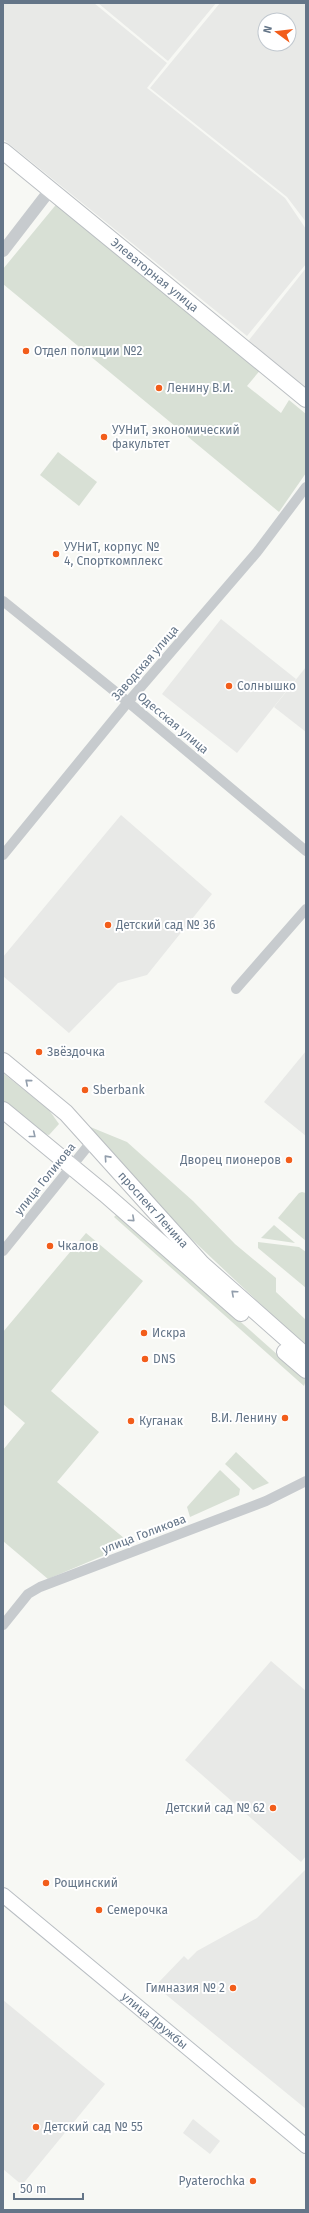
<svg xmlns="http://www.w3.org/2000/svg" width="309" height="2213" font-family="'Fira Sans',sans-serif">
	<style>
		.built { fill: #e8e9e7; fill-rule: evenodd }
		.green { fill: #d8e0d5 }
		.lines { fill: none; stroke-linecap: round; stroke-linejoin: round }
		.secondary-casing { stroke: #b9bec3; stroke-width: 16 }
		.primary-casing { stroke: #babec2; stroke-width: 18 }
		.minor { stroke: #c7cbce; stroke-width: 10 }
		.tertiary { stroke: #c7cbce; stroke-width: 12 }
		.secondary { stroke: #fff; stroke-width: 14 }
		.primary { stroke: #fff; stroke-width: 16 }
		.oneway { stroke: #929eac }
		.poi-dot { fill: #f25d1a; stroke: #fff; stroke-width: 1.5 }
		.labels { text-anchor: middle; stroke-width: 4; stroke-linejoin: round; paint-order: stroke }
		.street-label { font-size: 12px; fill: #647588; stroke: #fff }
		.poi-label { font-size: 12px; fill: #647588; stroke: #fff; text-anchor: start }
	</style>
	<rect width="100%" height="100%" fill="#f7f8f4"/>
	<g class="built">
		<path d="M3 3H94L167 63 147 88 285 198 306 229V264L247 336 3 139Z"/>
		<path d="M98 3H216L168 61Z"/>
		<path d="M220 3H306V222L287 197 150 88ZM265 20H289V44H265Z"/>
		<path d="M306 268V392L253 350 249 340Z"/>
		<path d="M221 619 296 679 237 753 162 694Z"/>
		<path d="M306 667V732L274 707Z"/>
		<path d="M121 815 212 894 147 975 118 983 69 1033 3 976V957Z"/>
		<path d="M306 1051V1136L264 1102Z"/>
		<path d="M271 1661 306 1691V1856L301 1862 185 1760Z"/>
		<path d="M306 1869V2109L159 1989 161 1987 158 1983 184 1956 188 1960 197 1951 257 1918Z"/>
		<path d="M3 2000 105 2084 22 2185 3 2169Z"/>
		<path d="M193 2119 220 2141 210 2154 183 2133Z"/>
	</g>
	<g class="green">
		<path d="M59 201 262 368 247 386 281 413 289 400 306 414V473L279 512 3 284V269Z"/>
		<path d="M58 452 97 482 79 506 40 475Z"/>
		<path d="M3 1073 49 1110 59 1124 49 1135 36 1132 3 1105Z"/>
		<path d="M83 1124 127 1142 193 1201 235 1244 276 1278V1292L306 1320V1347L145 1195Z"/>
		<path d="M302 1192 306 1193V1241L278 1218 299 1193Z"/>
		<path d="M118 1213 306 1380 304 1386 114 1217Z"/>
		<path d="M274 1225 295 1243 261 1238Z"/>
		<path d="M86 1233 143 1281 51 1391 99 1432 57 1482 131 1544 48 1579 3 1541V1450L25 1423 3 1404V1332Z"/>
		<path d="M258 1242 299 1247 306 1252V1288L258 1248Z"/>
		<path d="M236 1452 269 1483 253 1490 225 1464Z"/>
		<path d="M220 1470 240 1489 239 1495 190 1517 187 1507Z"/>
	</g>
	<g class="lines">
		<defs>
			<g id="secondary">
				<path id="s1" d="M3 1895 306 2146"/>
			</g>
			<g id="primary">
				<path id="s2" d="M3 151 306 399"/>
				<path id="s3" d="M3 1061 66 1113 202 1264 306 1356"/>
				<path d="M3 1110 105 1194 241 1313"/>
				<path d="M285 1352 306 1370"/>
			</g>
		</defs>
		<use href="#secondary" class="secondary-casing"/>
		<use href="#primary" class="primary-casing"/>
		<g class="minor">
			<path d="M3 601 128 702 306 851"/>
			<path d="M3 855 128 702 257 552 306 487"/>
			<path d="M236 989 306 909"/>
			<path d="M3 1251 92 1141"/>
			<path d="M3 1625 28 1594 40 1587 266 1501 306 1481"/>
		</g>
		<path class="tertiary" d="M3 251 50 190"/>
		<use href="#secondary" class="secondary"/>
		<use href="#primary" class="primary"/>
	</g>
	<defs><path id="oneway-chevron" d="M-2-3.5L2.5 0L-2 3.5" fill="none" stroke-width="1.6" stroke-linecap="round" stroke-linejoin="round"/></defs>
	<g class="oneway">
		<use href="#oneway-chevron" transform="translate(28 1082) rotate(-140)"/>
		<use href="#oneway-chevron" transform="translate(33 1135) rotate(39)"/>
		<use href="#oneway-chevron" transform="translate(107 1158) rotate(-132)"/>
		<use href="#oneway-chevron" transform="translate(132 1219) rotate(42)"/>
		<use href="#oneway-chevron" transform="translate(234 1293) rotate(-138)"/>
	</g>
	<g class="poi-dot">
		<circle cx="26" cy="351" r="4"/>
		<circle cx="159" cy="388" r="4"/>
		<circle cx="104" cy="437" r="4"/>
		<circle cx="56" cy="554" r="4"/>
		<circle cx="229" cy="686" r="4"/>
		<circle cx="108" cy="925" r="4"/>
		<circle cx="39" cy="1052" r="4"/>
		<circle cx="85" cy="1090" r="4"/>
		<circle cx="289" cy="1160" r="4"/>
		<circle cx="50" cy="1246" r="4"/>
		<circle cx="144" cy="1333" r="4"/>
		<circle cx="145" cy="1359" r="4"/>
		<circle cx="285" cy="1418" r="4"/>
		<circle cx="131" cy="1421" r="4"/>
		<circle cx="273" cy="1808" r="4"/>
		<circle cx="46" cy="1883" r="4"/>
		<circle cx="99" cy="1910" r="4"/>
		<circle cx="233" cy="1988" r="4"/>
		<circle cx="36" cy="2127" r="4"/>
		<circle cx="253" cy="2181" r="4"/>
	</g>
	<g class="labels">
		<g class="street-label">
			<text dy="4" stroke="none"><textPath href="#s2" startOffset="196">Элеваторная улица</textPath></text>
			<text transform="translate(145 663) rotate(-49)" y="4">Заводская улица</text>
			<text transform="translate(173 723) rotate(40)" y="4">Одесская улица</text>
			<text transform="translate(45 1179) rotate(-51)" y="4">улица Голикова</text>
			<text dy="4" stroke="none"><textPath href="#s3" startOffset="212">проспект Ленина</textPath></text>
			<text transform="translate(144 1534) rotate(-21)" y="4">улица Голикова</text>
			<text dy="4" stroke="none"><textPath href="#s1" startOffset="197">улица Дружбы</textPath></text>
		</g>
		<g class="poi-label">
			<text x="34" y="355">Отдел полиции №2</text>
			<text x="167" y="392">Ленину В.И.</text>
			<text x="112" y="434">УУНиТ, экономический<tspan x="112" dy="14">факультет</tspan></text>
			<text x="64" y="551">УУНиТ, корпус №<tspan x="64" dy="14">4, Спорткомплекс</tspan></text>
			<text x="237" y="690">Солнышко</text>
			<text x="116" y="929">Детский сад № 36</text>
			<text x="47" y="1056">Звёздочка</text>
			<text x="93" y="1094">Sberbank</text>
			<text x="281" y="1164" text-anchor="end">Дворец пионеров</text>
			<text x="58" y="1250">Чкалов</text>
			<text x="152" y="1337">Искра</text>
			<text x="153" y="1363">DNS</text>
			<text x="277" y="1422" text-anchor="end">В.И. Ленину</text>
			<text x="139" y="1425">Куганак</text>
			<text x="265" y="1812" text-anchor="end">Детский сад № 62</text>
			<text x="54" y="1887">Рощинский</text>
			<text x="107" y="1914">Семерочка</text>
			<text x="225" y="1992" text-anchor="end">Гимназия № 2</text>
			<text x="44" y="2131">Детский сад № 55</text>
			<text x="245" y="2185" text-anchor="end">Pyaterochka</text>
		</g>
	</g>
	<rect width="309" height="2213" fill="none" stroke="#647588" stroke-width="8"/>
	<g transform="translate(277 32) rotate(285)"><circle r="19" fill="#ffffff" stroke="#c1c8cf"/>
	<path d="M0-3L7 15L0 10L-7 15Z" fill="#f25d1a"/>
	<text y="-6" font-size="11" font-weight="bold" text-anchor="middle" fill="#647588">N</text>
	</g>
	<path d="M14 2193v6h69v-6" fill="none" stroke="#647588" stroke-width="2"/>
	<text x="20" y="2193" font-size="12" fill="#647588" stroke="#ffffff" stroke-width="3" paint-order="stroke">50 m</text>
</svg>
